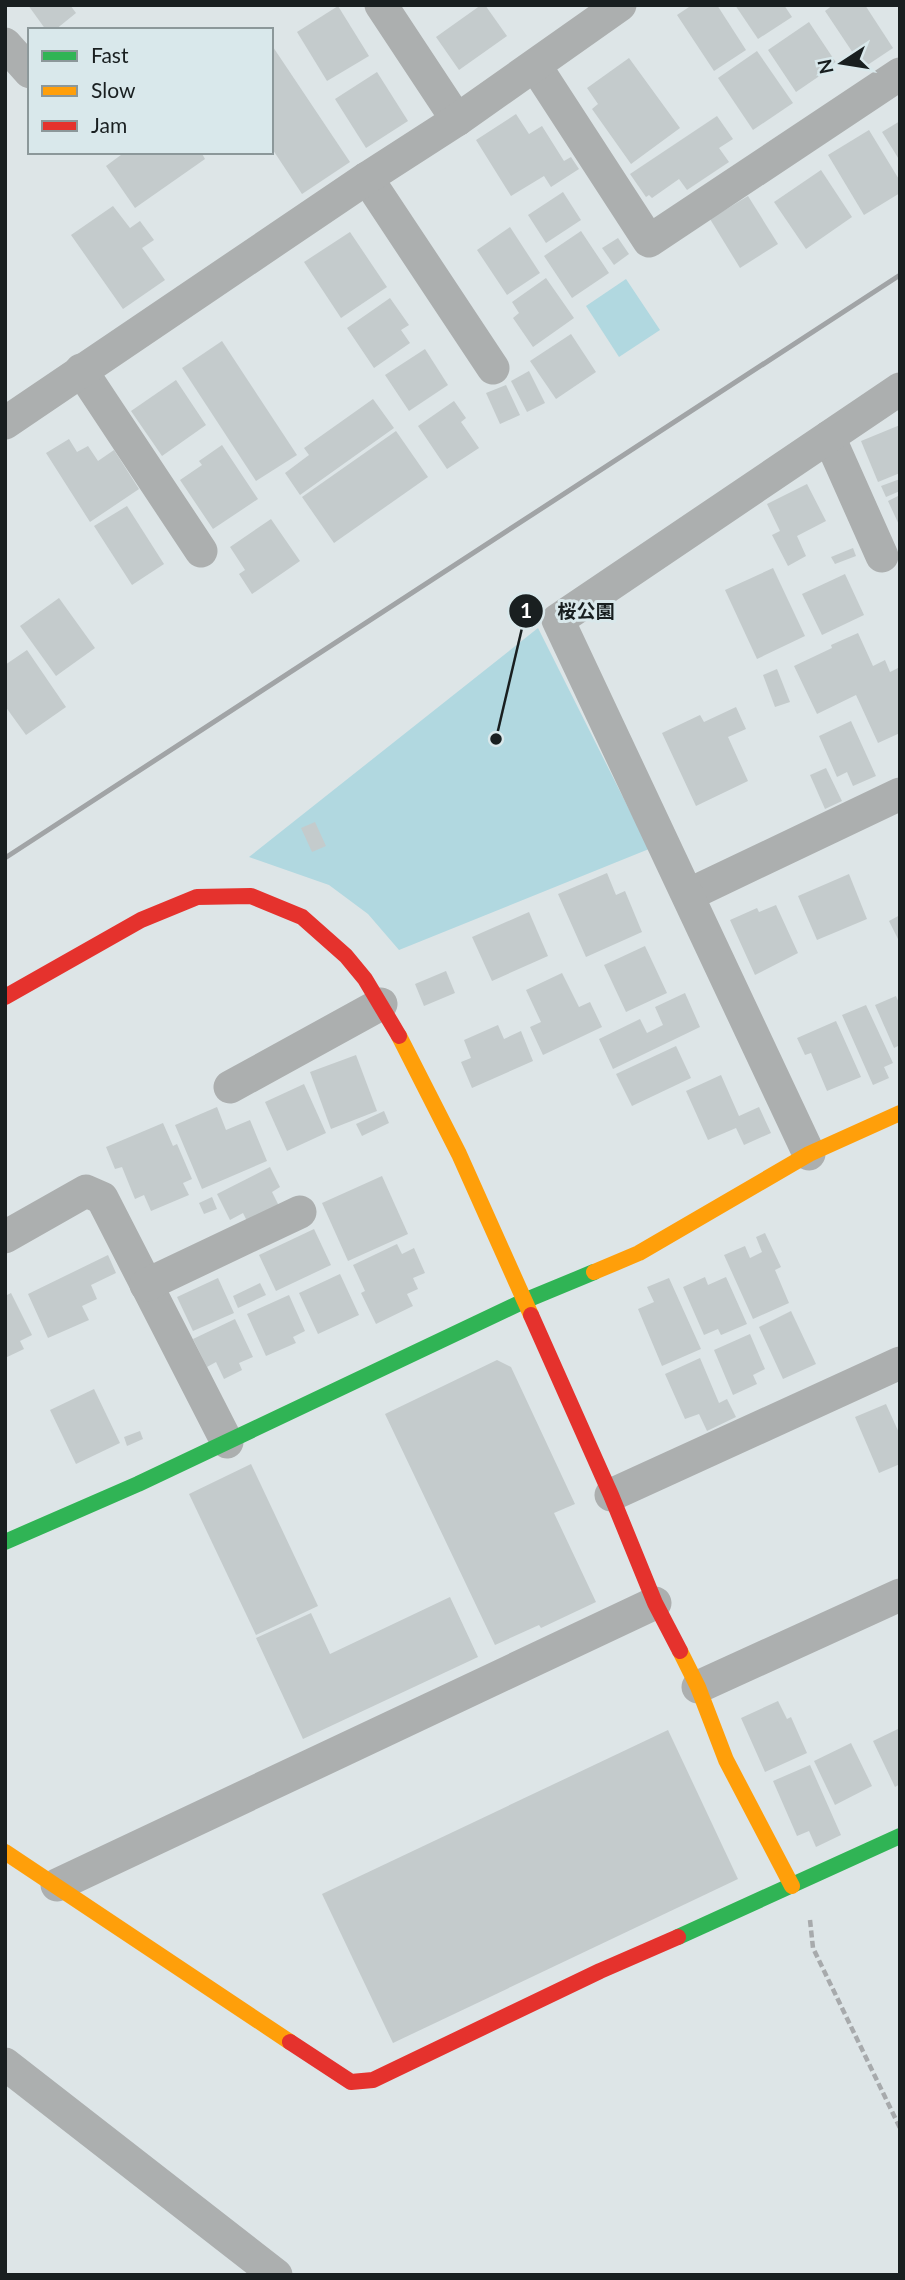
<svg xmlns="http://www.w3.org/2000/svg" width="905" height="2280" font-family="Lato,'Noto Sans JP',sans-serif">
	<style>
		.green { fill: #b1d8e0 }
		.building { fill: #c4cbcc }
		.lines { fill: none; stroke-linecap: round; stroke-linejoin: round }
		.path { stroke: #a7aaac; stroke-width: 4.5; stroke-dasharray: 7 3.5; stroke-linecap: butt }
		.street { stroke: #acafaf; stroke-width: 33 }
		.fast { stroke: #30b455; stroke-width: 16 }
		.slow { stroke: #ff9f0a; stroke-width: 16 }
		.jam { stroke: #e5322d; stroke-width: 16 }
		.rail { stroke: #a1a4a6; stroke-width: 5 }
		.leader { fill: none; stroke: #191f20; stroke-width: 2.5 }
		.callout-dot { fill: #191f20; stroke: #d9e8eb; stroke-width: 2.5 }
		.mark-label { font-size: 21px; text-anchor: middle; font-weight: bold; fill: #fff }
		.callout-label { font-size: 19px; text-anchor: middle; font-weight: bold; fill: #191f20; stroke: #d9e8eb; stroke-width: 6; stroke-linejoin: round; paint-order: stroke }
	</style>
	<rect width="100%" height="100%" fill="#dde5e7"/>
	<g class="green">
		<path d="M626 279 660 330 619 357 586 306Z"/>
		<path d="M538 628 649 849 399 950 368 914 329 885 249 857Z"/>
	</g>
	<g class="building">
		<path d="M28 5H70L76 13 55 30H46Z"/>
		<path d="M481 5H485L507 36 459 70 436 37Z"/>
		<path d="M692 5H717L746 50 714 71 677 15Z"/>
		<path d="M735 5H784L792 17 758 39Z"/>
		<path d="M833 5H865L893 48 863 68 825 11Z"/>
		<path d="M338 6 369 56 327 81 297 32Z"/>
		<path d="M809 22 837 64 796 92 768 50Z"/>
		<path d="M271 44 350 162 302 194 271 147Z"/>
		<path d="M757 51 793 103 753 130 718 78Z"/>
		<path d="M629 58 680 128 631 164 592 109 598 104 587 88Z"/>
		<path d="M377 72 408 121 366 148 335 99Z"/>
		<path d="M516 114 529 134 542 126 564 161 571 157 579 169 551 187 544 176 511 196 476 140Z"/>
		<path d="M717 116 733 139 719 148 729 162 687 190 679 179 652 198 649 195 646 197 630 174Z"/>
		<path d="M900 121V161L882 132Z"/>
		<path d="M869 130 900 181V193L864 215 828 155Z"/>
		<path d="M125 152H201L205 159 135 208 106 166Z"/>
		<path d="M821 170 852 217 806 249 774 202Z"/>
		<path d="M563 192 581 220 546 243 528 215Z"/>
		<path d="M748 196 778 244 740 268 710 219Z"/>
		<path d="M113 206 130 228 140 221 154 240 142 248 165 280 123 309 71 235Z"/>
		<path d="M510 227 540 273 507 295 477 250Z"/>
		<path d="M581 231 609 273 572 298 544 256Z"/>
		<path d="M350 232 387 287 341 318 304 262Z"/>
		<path d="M618 238 629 254 614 265 602 248Z"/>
		<path d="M546 278 574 318 533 347 513 318 519 313 512 302Z"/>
		<path d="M390 298 409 325 401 330 410 343 374 368 347 328Z"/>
		<path d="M571 334 596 372 556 399 530 361Z"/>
		<path d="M222 341 297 455 256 481 182 368Z"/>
		<path d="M425 349 448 385 409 411 385 375Z"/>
		<path d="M529 371 545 403 527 412 511 381Z"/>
		<path d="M176 380 206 425 162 456 131 411Z"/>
		<path d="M506 385 520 415 500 424 486 393Z"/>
		<path d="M373 399 394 428 300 495 285 473 309 455 304 448Z"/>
		<path d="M454 401 466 418 461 422 479 448 447 469 418 426Z"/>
		<path d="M900 425V473L878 482 861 441Z"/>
		<path d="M396 431 428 477 334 543 302 497Z"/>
		<path d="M69 439 77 452 88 446 98 461 114 450 139 489 90 522 46 453Z"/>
		<path d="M222 445 258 499 213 529 180 480 202 465 199 461Z"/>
		<path d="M900 479V491L886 497 881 486Z"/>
		<path d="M807 484 826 521 797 536 806 556 788 566 772 535 780 531 767 504Z"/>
		<path d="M900 495V527L888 501Z"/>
		<path d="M127 506 164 564 132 585 94 526Z"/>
		<path d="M271 519 300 561 252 594 239 574 245 570 230 547Z"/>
		<path d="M853 548 856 556 835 564 831 557Z"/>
		<path d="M773 568 805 636 757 659 725 590Z"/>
		<path d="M845 574 864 615 822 635 802 594Z"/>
		<path d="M59 598 95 648 56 676 20 626Z"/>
		<path d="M858 633 873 666 885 660 890 672 900 667V733L878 743 856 695 817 714 794 666 832 648 831 645Z"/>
		<path d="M27 650 66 707 26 735 5 706V665Z"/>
		<path d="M777 669 790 702 775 707 763 675Z"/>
		<path d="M736 707 746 729 728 737 748 781 696 806 662 733 700 715 704 722Z"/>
		<path d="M851 721 876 776 853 786 847 772 837 777 819 736Z"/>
		<path d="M826 768 842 801 825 809 810 775Z"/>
		<path d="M315 822 326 846 312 852 301 828Z"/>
		<path d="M607 873 616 895 625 891 642 932 586 957 558 894Z"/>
		<path d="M849 874 867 919 817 940 798 896Z"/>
		<path d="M776 905 798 953 755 975 730 920 757 908 759 912Z"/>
		<path d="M529 912 548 956 492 981 472 937Z"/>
		<path d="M900 915V943L889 921Z"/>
		<path d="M645 946 667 993 626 1012 604 965Z"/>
		<path d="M446 971 455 993 424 1006 415 984Z"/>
		<path d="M562 973 579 1007 590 1002 602 1027 543 1055 530 1027 541 1022 526 990Z"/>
		<path d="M685 993 700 1027 613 1069 599 1039 640 1019 647 1033 663 1025 655 1007Z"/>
		<path d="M896 996 900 1005V1045L894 1048 875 1005Z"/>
		<path d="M866 1005 893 1063 884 1067 889 1078 873 1085 842 1015Z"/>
		<path d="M836 1021 861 1077 827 1091 811 1053 805 1055 797 1038Z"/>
		<path d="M498 1025 504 1039 521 1031 533 1061 472 1088 461 1062 471 1058 464 1040Z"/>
		<path d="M676 1046 691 1078 632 1106 616 1074Z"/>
		<path d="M356 1055 377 1111 331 1129 310 1072Z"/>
		<path d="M721 1075 739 1116 759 1107 771 1133 744 1145 736 1128 708 1140 686 1091Z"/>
		<path d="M304 1084 326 1133 287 1151 265 1102Z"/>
		<path d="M217 1107 226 1130 250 1120 267 1161 202 1189 175 1125Z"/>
		<path d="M384 1111 389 1123 362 1136 356 1124Z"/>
		<path d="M163 1123 173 1146 177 1144 192 1179 183 1183 189 1195 151 1211 144 1195 135 1199 122 1167 115 1169 106 1147Z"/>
		<path d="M270 1167 280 1187 272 1192 280 1208 249 1225 243 1213 230 1220 217 1194Z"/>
		<path d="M382 1176 408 1234 348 1261 322 1203Z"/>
		<path d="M212 1197 217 1209 204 1214 199 1203Z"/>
		<path d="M314 1229 331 1265 276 1291 259 1255Z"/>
		<path d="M765 1233 781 1267 775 1270 789 1303 753 1319 724 1255 745 1246 750 1258 762 1252 756 1237Z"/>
		<path d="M397 1244 402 1254 414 1248 425 1273 413 1278 418 1289 407 1294 413 1306 376 1324 361 1293 365 1291 353 1265Z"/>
		<path d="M108 1255 116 1273 91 1285 97 1299 82 1306 89 1320 48 1338 28 1294Z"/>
		<path d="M340 1274 359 1315 318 1334 299 1293Z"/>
		<path d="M705 1277 708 1285 726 1277 747 1324 721 1335 718 1329 704 1335 683 1287Z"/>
		<path d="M218 1278 234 1313 193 1331 177 1297Z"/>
		<path d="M669 1278 701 1349 662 1366 638 1309 654 1302 647 1287Z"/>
		<path d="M260 1283 266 1295 238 1308 233 1296Z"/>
		<path d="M11 1293 32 1335 20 1341 24 1349 5 1358V1296Z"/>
		<path d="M289 1295 305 1331 293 1337 296 1343 266 1356 247 1314Z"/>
		<path d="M791 1311 816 1364 783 1379 759 1327Z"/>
		<path d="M235 1319 253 1357 239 1363 242 1370 224 1379 216 1362 207 1367 193 1339Z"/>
		<path d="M750 1334 765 1369 753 1375 757 1384 733 1395 714 1350Z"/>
		<path d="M700 1358 719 1403 727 1399 736 1417 707 1431 699 1414 685 1419 665 1374Z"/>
		<path d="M497 1360 511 1367 575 1504 554 1513 596 1602 541 1628 539 1625 495 1645 385 1414Z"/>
		<path d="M94 1389 120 1443 76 1464 50 1410Z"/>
		<path d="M886 1404 900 1435V1464L879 1473 855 1417Z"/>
		<path d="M140 1431 143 1439 127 1446 124 1437Z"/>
		<path d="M251 1464 318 1606 256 1635 189 1494Z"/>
		<path d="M450 1597 478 1657 303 1739 256 1638 311 1613 330 1654Z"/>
		<path d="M778 1701 787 1719 791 1717 807 1753 765 1772 741 1718Z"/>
		<path d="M900 1728V1784L895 1787 873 1741Z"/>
		<path d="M668 1730 738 1879 393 2043 322 1894Z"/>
		<path d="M851 1743 872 1786 835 1805 814 1761Z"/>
		<path d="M810 1765 841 1835 816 1847 809 1831 797 1836 773 1781Z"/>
	</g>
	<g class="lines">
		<path class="path" d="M810 1920 813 1948 900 2128"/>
		<g class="street">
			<path d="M381 5 457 120"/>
			<path d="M5 44 30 72"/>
			<path d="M536 67 649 241 900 74"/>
			<path d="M367 178 493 368"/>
			<path d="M81 370 201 551"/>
			<path d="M5 423 367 178 457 120 620 5"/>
			<path d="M829 437 882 556"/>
			<path d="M688 895 900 794"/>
			<path d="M230 1087 381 1004"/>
			<path d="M809 1154 558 620 900 389"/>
			<path d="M5 1237 86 1191 102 1198 227 1442"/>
			<path d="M146 1285 300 1212"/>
			<path d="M611 1495 900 1363"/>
			<path d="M698 1687 900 1595"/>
			<path d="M57 1885 655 1603"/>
			<path d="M5 2064 276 2275"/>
		</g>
		<g class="fast">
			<path d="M5 1542 138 1484 524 1301 594 1272"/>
			<path d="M678 1937 900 1836"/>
		</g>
		<g class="slow">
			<path d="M399 1036 459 1154 531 1315"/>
			<path d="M594 1272 639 1253 809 1154 900 1113"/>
			<path d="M680 1651 698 1687 726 1760 792 1886"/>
			<path d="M5 1852 290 2042"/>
		</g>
		<g class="jam">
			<path d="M5 997 141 920 197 897 251 896 302 917 346 956 365 979 399 1036"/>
			<path d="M531 1315 611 1495 655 1603 680 1651"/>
			<path d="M290 2042 351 2082 373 2080 600 1971 678 1937"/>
		</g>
		<path class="rail" d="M5 858 900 275"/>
	</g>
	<path class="leader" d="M496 739L526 611"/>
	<g class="callout-dot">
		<circle cx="496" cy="739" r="7"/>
		<circle cx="526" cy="611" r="18"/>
	</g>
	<g class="mark-label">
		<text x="526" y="618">1</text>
	</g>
	<g class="callout-label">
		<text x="586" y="618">桜公園</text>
	</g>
	<rect width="905" height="2280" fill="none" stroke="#191f20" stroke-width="14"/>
	<rect x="28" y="28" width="245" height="126" fill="#d9e8eb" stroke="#8c989a" stroke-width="2"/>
	<rect x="42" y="51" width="35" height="10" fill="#30b455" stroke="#8c989a" stroke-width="2"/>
	<text x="91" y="63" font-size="21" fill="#191f20">Fast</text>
	<rect x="42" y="86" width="35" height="10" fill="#ff9f0a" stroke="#8c989a" stroke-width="2"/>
	<text x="91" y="98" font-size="21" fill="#191f20">Slow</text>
	<rect x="42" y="121" width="35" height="10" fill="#e5322d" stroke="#8c989a" stroke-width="2"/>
	<text x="91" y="133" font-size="21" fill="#191f20">Jam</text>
	<g transform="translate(842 63) rotate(258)" stroke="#d9e8eb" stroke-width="5" paint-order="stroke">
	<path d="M0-5L12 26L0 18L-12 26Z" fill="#191f20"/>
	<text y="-10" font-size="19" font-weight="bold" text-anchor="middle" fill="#191f20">N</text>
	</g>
</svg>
